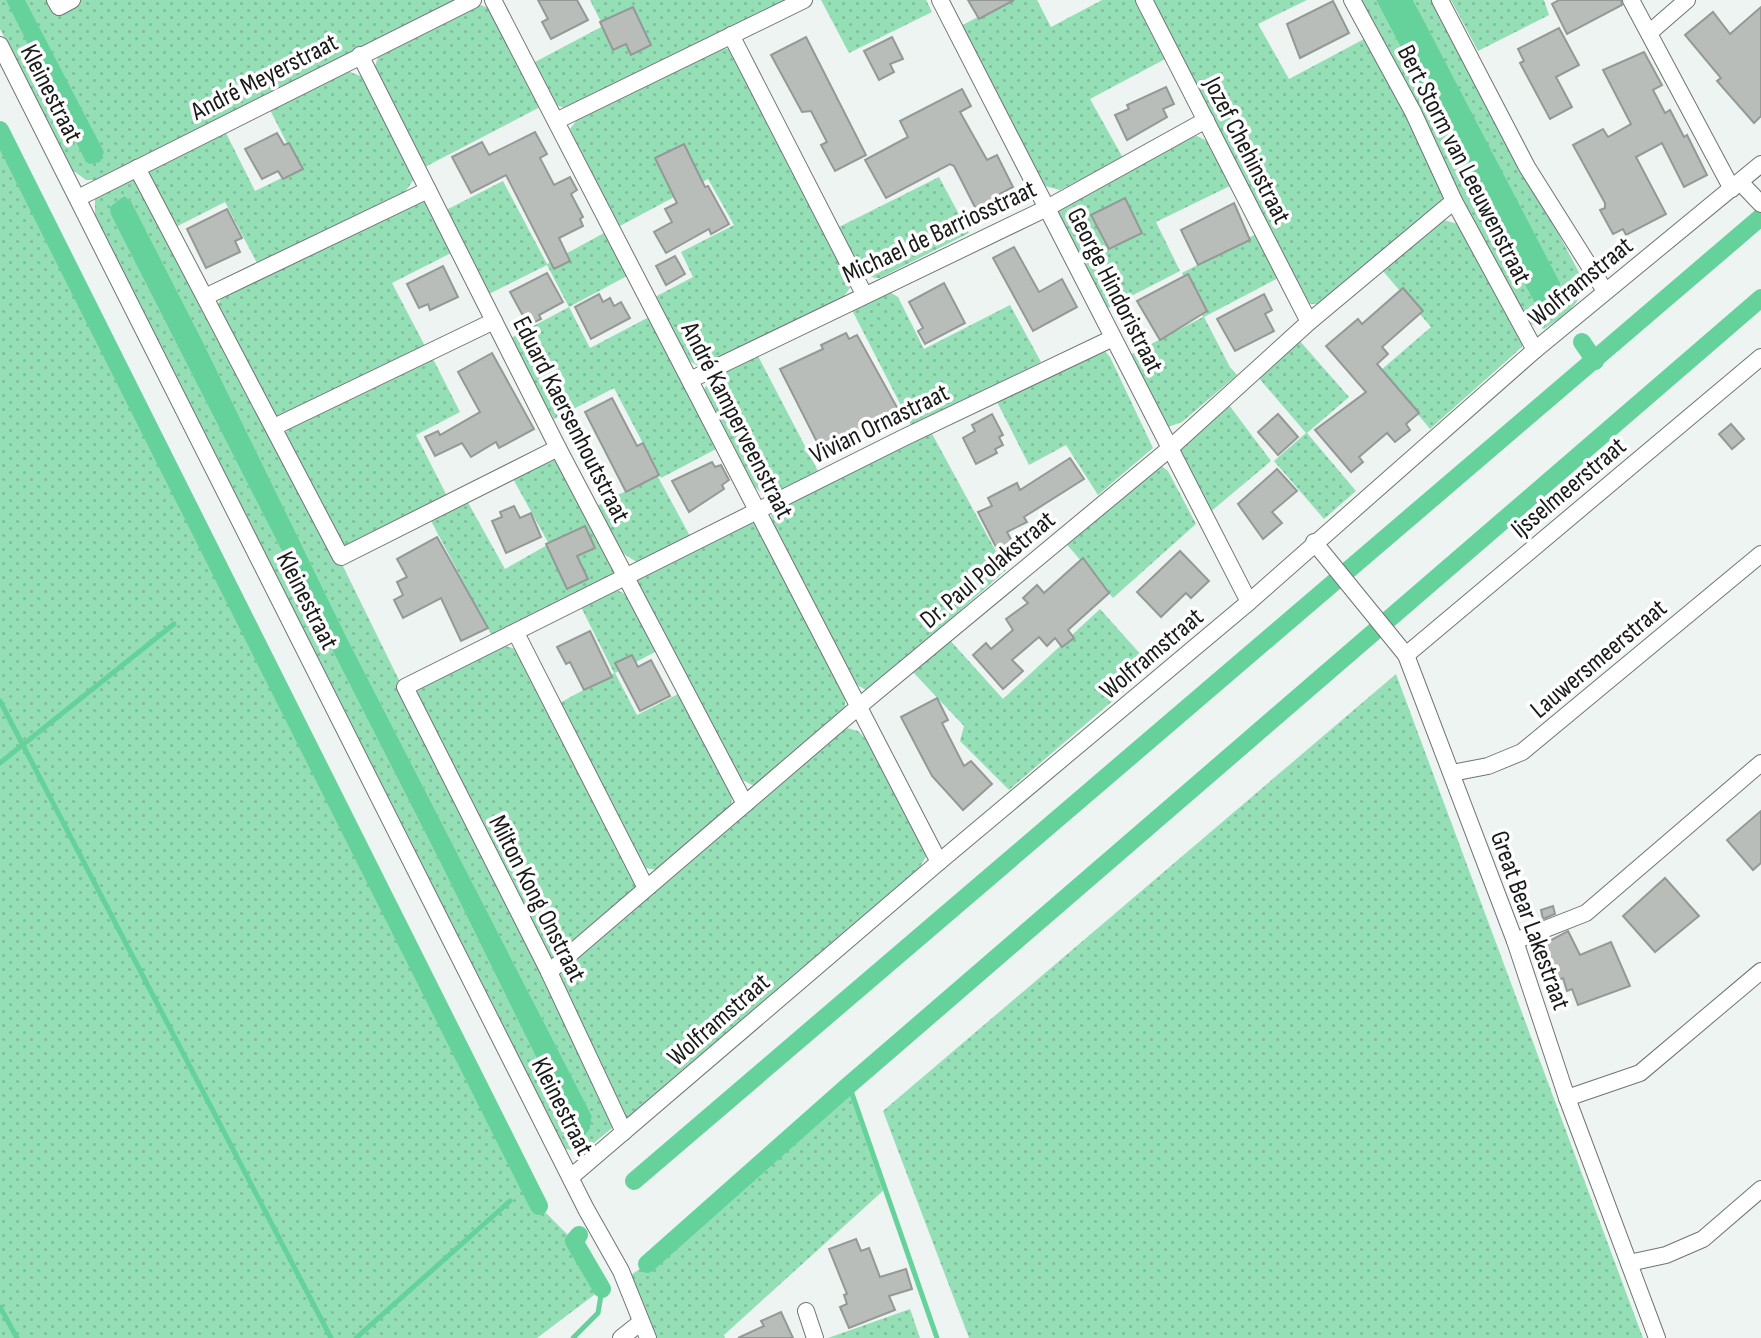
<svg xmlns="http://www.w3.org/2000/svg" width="1761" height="1338" font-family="'Sofia Sans Condensed',sans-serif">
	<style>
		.grass { fill: url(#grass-dots); fill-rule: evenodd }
		.water { fill: #65d29b }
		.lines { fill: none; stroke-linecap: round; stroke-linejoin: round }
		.stream { stroke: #65d29b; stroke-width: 5 }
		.canal { stroke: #65d29b; stroke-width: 18 }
		.building { fill: #b8bdba; stroke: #949996; stroke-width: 2 }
		.minor-casing { stroke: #707572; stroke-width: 18 }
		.minor { stroke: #fff; stroke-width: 16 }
		.labels { text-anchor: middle; stroke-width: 7; stroke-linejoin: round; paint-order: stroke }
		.street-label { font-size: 26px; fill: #181a18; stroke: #fff }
	</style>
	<defs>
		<pattern id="grass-dots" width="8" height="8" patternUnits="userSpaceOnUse" patternTransform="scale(1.75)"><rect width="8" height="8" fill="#95dfb6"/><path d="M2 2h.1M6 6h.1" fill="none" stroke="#80bf9c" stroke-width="1.8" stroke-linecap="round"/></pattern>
	</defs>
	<rect width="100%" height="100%" fill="#eef4f1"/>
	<g class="grass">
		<path d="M0 0H52L58 11 81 0H459L95 180H86L71 169 0 29Z"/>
		<path d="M590 0H787L565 108 556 105 533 63 603 26Z"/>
		<path d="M821 0H926L932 12 849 53Z"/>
		<path d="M1010 0H1037L1051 27 1102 0H1136L1167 58 1090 99 1123 158 1060 190 1041 185 957 28Z"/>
		<path d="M1149 0H1307L1258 24 1289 79 1364 39C1383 72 1444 168 1444 202L1322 304H1305Z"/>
		<path d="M1361 0H1376L1534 302 1457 89 1413 0H1434L1582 278C1588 301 1561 318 1544 329L1526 322Z"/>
		<path d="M1451 0H1544L1549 15 1478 51Z"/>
		<path d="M481 5 488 8 542 106 423 168 374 70 379 53Z"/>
		<path d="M723 48 730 49 852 285 842 299 705 367C678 366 665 319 653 298L693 277 681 252 734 225 708 179 618 227 570 129 579 117Z"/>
		<path d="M345 70 363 77 414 179 405 192 258 265 225 202 164 233 339 558 617 1124 583 1152 566 1149 559 1141 95 216V198L100 193 224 129 255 191 300 169 269 108ZM123 196 131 201 203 342 348 640 592 1116 590 1129 579 1141 572 1137 563 1112 441 864 111 215Z"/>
		<path d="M0 130 539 1206 574 1241 602 1289 537 1338H0Z"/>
		<path d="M1197 136 1213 144 1232 185 1156 222 1180 271 1102 311 1056 214 1059 205 1186 138Z"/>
		<path d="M939 177 969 233 880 278C854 279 846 248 837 228Z"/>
		<path d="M503 181 547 264 604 233 627 276 569 307 590 348 649 317 718 448 661 478 614 388 554 419 509 339 569 307 547 265 487 295 444 211Z"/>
		<path d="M425 200 455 251 392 283 426 348 280 417 273 414 219 316 218 304 223 295Z"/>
		<path d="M1444 220 1458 224 1522 340V347L1430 429 1381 370 1431 327 1382 270Z"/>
		<path d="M1258 233 1280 277 1204 317 1230 367 1237 375 1182 422 1168 427 1161 423 1126 357 1203 317 1182 273Z"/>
		<path d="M886 290 898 297 924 349 1010 305 1041 362 912 427 851 308Z"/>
		<path d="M1299 340 1349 397 1307 433 1356 491 1324 519 1274 461 1306 433 1257 376Z"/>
		<path d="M1103 349 1110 357 1153 448 1098 495 1066 445 1029 465 995 398Z"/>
		<path d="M431 355 460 412 416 435 448 498 346 546 336 538 285 434 291 425Z"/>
		<path d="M758 356 819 473 766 497 754 486 703 391C713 373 740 365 758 356Z"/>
		<path d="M1226 401 1271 461 1208 514 1176 442Z"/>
		<path d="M930 430 1006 570 873 688 866 690 852 682 773 525 771 514 776 507Z"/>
		<path d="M556 457 616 567 615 575 493 638 430 519 466 499 505 569 549 544 512 477Z"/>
		<path d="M1156 462 1168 471 1196 524 1113 598 1063 540Z"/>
		<path d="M657 475 691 538 638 563 621 552 597 506Z"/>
		<path d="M753 517 845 696V708L761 784 752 785 735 776 637 582 640 575Z"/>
		<path d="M615 589 629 596 657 651 615 673 637 715 682 692 732 793 731 810 658 870 644 868 558 704 614 673 581 607Z"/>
		<path d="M1100 609 1152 667 1009 790 960 741 964 726 911 670 948 638 1003 699Z"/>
		<path d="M502 645 519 650 638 880 631 896 558 959 547 961 416 696 419 688Z"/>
		<path d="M1396 674 1643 1338H969L883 1111Z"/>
		<path d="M847 728 858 731 866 739 923 847 926 857 919 868 629 1118 624 1119 557 971 836 733Z"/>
		<path d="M849 1085 885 1189 724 1335 725 1338H654L628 1277 647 1264Z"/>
		<path d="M910 1309 920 1338H828Z"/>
	</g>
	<g class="water">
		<path d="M6 0H25L104 152 100 162 90 164 86 162Z"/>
		<path d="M1376 0H1413L1560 283 1559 294 1546 304 1534 302Z"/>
		<path d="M124 196 131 201 203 342 348 640 592 1116 590 1129 579 1142 572 1137 563 1112 441 864 111 215 110 207Z"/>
	</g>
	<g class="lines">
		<g class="stream">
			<path d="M0 701 331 1338"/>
			<path d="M0 763 174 624"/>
			<path d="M849 1085 937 1338"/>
			<path d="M0 1307 17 1338"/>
			<path d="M356 1338 510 1201"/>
			<path d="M573 1338 598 1313 602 1289"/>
		</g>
		<g class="canal">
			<path d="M0 130 539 1206"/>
			<path d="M1582 342 1595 361"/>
			<path d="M634 1181 1761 217"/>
			<path d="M579 1235 574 1241 602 1289"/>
			<path d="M647 1264 849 1085 1761 298"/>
		</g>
	</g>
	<g class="building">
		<path d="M538 0H577L588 20 551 39 542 22 548 19Z"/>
		<path d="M968 0H1014L979 19Z"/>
		<path d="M1559 0H1621L1622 5 1567 34 1552 4Z"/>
		<path d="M1333 1 1349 33 1300 58 1287 24Z"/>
		<path d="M633 7 651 45 631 55 626 44 613 50 600 22Z"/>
		<path d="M1761 7V116L1754 123 1717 81 1721 78 1685 35 1713 12 1730 34Z"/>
		<path d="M1559 28 1579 65 1556 77 1572 107 1550 119 1520 63 1524 61 1518 49Z"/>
		<path d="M806 37 866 155 835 171 821 145 827 142 811 111 802 112 771 55Z"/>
		<path d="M892 37 903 59 890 64 894 72 879 80 864 51Z"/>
		<path d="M1644 52 1662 85 1653 90 1665 113 1670 110 1684 137 1687 135 1707 175 1684 187 1662 143 1636 157 1666 214 1626 235 1623 229 1613 234 1600 210 1605 208V203L1573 145 1603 129 1608 137 1631 124 1603 70Z"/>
		<path d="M1166 87 1174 104 1163 109 1167 117 1127 140 1115 115 1129 109 1127 105Z"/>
		<path d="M962 89 971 106 960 112 987 160 997 155 1013 187 1000 194 1006 207 988 216 986 211 979 215 954 166 950 164 886 198 865 160 908 137 900 121Z"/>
		<path d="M535 132 547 154 540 158 554 185 570 177 577 190 571 194 583 217 580 219 583 226 559 238 570 261 554 269 506 175 471 193 452 157 482 142 489 155Z"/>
		<path d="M277 133 284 145 289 143 303 169 283 179 278 171 262 179 245 149Z"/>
		<path d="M684 144 705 187 708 186 729 224 711 234 709 229 666 253 654 232 672 222 665 209 677 203 655 158Z"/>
		<path d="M1125 198 1142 233 1109 249 1091 215Z"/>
		<path d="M1234 203 1250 240 1198 265 1181 230Z"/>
		<path d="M227 209 242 238 235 241 240 252 206 268 187 229Z"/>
		<path d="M1014 247 1039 292 1062 279 1077 307 1033 331 993 258Z"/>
		<path d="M675 256 685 274 666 285 656 266Z"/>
		<path d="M443 266 458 297 430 310 428 304 419 308 407 284Z"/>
		<path d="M547 273 563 302 539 315 541 319 528 325 510 292Z"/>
		<path d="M1188 274 1207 311 1160 340 1137 301Z"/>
		<path d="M944 283 965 323 925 344 918 331 923 328 909 302Z"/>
		<path d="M1403 288 1423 311 1382 347 1388 354 1377 364 1419 413 1406 424 1410 430 1395 442 1387 433 1359 457 1363 462 1351 472 1315 430 1366 392 1326 346 1358 319 1362 324Z"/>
		<path d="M599 294 603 302 610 298 614 306 621 302 630 318 591 339 575 307Z"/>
		<path d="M1264 294 1272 310 1265 314 1274 331 1235 351 1217 319Z"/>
		<path d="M846 333 849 339 857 335 899 411 822 452 780 369 823 349 821 345Z"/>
		<path d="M492 353 534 429 499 448 496 442 471 457 462 443 435 456 425 437 438 431 440 435 480 412 458 372Z"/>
		<path d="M612 398 637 446 643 443 659 475 626 492 585 412Z"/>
		<path d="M992 414 1003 435 999 437 1003 445 995 449 997 453 976 464 963 438 975 431 972 425Z"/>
		<path d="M1278 414 1298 437 1278 455 1258 432Z"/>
		<path d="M1731 424 1744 439 1732 449 1719 434Z"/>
		<path d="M1070 458 1084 479 1024 517 1027 522 1007 532 1016 549 1001 557 978 512 992 506 988 498 1017 483 1020 490Z"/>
		<path d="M712 462 715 467 721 465 729 480 722 485 724 489 689 512 672 481Z"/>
		<path d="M1277 469 1297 491 1272 512 1282 523 1263 539 1238 504Z"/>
		<path d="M514 506 520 518 531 513 541 537 506 553 492 521 502 517 500 512Z"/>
		<path d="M585 526 595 548 577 556 588 579 567 589 546 544Z"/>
		<path d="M437 537 488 628 461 641 441 598 403 618 394 600 403 595 397 582 407 577 397 559Z"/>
		<path d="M1180 551 1209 581 1191 598 1186 593 1161 617 1137 592Z"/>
		<path d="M1083 558 1109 593 1068 630 1074 638 1062 647 1055 638 1047 646 1039 637 1012 660 1023 671 1003 689 973 655 986 643 991 649 1013 630 1006 619 1028 603 1023 598 1037 585 1044 593Z"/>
		<path d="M590 631 612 677 584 690 570 662 566 664 557 647Z"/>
		<path d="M632 655 638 667 651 660 670 696 640 711 615 663Z"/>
		<path d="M937 698 948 720 942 723 964 766 971 761 992 784 963 810 932 776 901 717Z"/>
		<path d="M1761 811V863L1753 870 1727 840Z"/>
		<path d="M1665 878 1699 916 1655 952 1623 916Z"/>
		<path d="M1553 906 1555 914 1543 919 1541 910Z"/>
		<path d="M1568 931 1580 955 1611 942 1630 986 1578 1005 1572 989 1567 991 1563 978 1556 981 1540 946Z"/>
		<path d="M856 1239 861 1251 869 1248 880 1277 906 1269 912 1289 889 1296 895 1310 849 1328 840 1307 847 1304 844 1295 847 1294 829 1249Z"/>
		<path d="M781 1312 793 1338H738L764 1326 761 1321Z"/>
	</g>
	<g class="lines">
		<defs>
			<g id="minor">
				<path d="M55 0 59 7 72 0"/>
				<path d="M493 0 939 862"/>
				<path d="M940 0 1249 602"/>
				<path d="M1144 0 1309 322"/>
				<path d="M1352 0 1413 112 1454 201 1535 350"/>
				<path d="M1440 0 1527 167 1605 291"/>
				<path d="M1631 0 1732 189"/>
				<path d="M1649 33 1687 0"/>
				<path d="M731 35 864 294"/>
				<path d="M0 45 586 1209 621 1271 648 1338"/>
				<path d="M360 55 558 448 745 804"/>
				<path d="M556 121 804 0"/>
				<path d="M137 168 341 557 558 448"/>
				<path d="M1741 183 1761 204"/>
				<path d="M78 198 473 0"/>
				<path d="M207 296 428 190"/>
				<path d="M690 380 1047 208 1206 120"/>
				<path d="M274 427 494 321"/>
				<path d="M1314 542 1406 655 1515 941 1567 1098 1657 1338"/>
				<path d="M516 633 646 888"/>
				<path d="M1406 655 1761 357"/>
				<path d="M1452 773 1488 766 1522 752 1761 554"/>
				<path d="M1515 941 1586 913 1761 763"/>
				<path d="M549 972 857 708 1168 450 1309 322 1454 201"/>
				<path d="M1567 1098 1640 1073 1761 971"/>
				<path d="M624 1132 549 972 405 687 905 437 1113 338"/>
				<path d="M571 1177 939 862 1249 602 1535 350 1761 164"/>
				<path d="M1629 1263 1666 1255 1703 1239 1761 1189"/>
				<path d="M806 1311 815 1338"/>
				<path d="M621 1338 641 1322"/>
			</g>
		</defs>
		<use href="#minor" class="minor-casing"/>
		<use href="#minor" class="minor"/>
	</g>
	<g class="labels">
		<g class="street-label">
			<text transform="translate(264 76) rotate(-27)" y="9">André Meyerstraat</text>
			<text transform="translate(52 93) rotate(63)" y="9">Kleinestraat</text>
			<text transform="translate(1248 150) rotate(63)" y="9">Jozef Chehinstraat</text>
			<text transform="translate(1465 164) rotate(63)" y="9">Bert Storm van Leeuwenstraat</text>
			<text transform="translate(939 231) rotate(-25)" y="9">Michael de Barriosstraat</text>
			<text transform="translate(1580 281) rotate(-39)" y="9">Wolframstraat</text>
			<text transform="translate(1116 290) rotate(63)" y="9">George Hindoristraat</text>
			<text transform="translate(572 419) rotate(63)" y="9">Eduard Kaersenhoutstraat</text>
			<text transform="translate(738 420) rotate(63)" y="9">André Kamperveenstraat</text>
			<text transform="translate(879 423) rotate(-26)" y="9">Vivian Ornastraat</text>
			<text transform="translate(1568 487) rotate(-40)" y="9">Ijsselmeerstraat</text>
			<text transform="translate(987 569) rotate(-40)" y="9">Dr. Paul Polakstraat</text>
			<text transform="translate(308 600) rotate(63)" y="9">Kleinestraat</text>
			<text transform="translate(1151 653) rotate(-40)" y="9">Wolframstraat</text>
			<text transform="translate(1598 658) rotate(-40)" y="9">Lauwersmeerstraat</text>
			<text transform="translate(538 898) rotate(63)" y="9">Milton Kong Onstraat</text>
			<text transform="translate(1531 920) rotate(70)" y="9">Great Bear Lakestraat</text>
			<text transform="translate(718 1019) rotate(-41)" y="9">Wolframstraat</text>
			<text transform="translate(563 1106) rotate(63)" y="9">Kleinestraat</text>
		</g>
	</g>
</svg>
